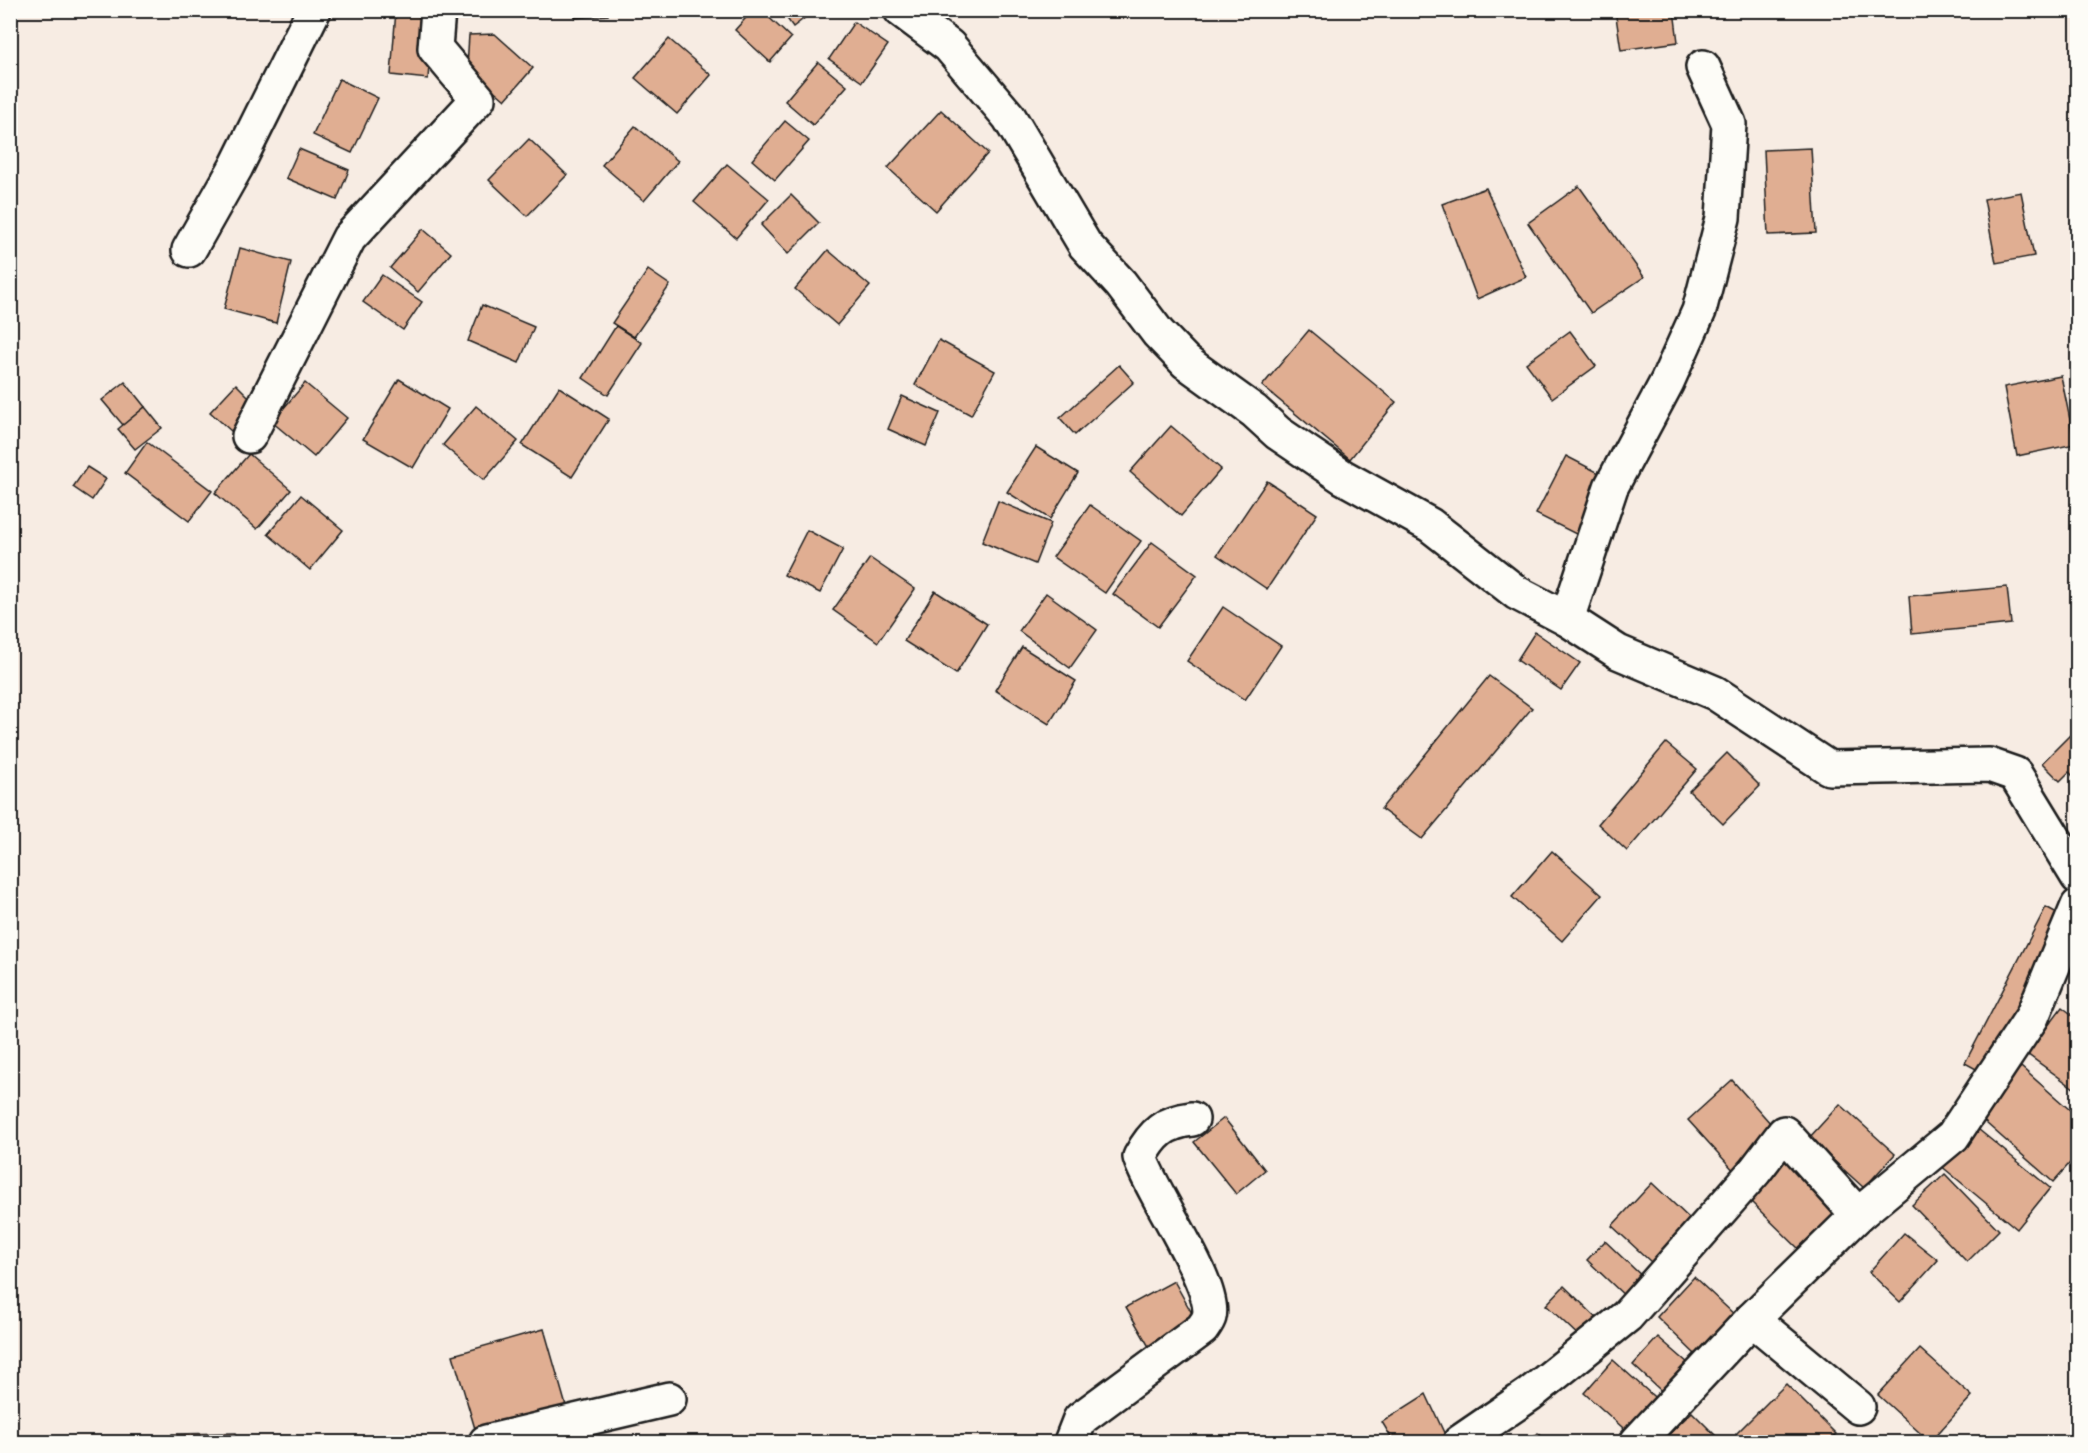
<svg xmlns="http://www.w3.org/2000/svg" width="2088" height="1453" font-family="'Playpen Sans',sans-serif">
	<style>
		.building { fill: #e0ae92; stroke: #1c1c1c; stroke-width: 1.5 }
		.lines { fill: none; stroke-linecap: round; stroke-linejoin: round }
		.minor-casing { stroke: #1c1c1c; stroke-width: 38 }
		.minor { stroke: #fdfcf7; stroke-width: 33 }
	</style>
	<rect width="100%" height="100%" fill="#f7ece3"/>
	<filter id="ink" filterUnits="userSpaceOnUse"><feTurbulence type="fractalNoise" baseFrequency=".0167" numOctaves="2"/><feDisplacementMap in="SourceGraphic" scale="12" xChannelSelector="R" yChannelSelector="G"/><feConvolveMatrix kernelMatrix="1 2 1 2 8 2 1 2 1" color-interpolation-filters="sRGB"/></filter>
	<g filter="url(#ink)">
		<g class="building">
			<path d="M396 10H433L428 79 391 75Z"/>
			<path d="M574 10H607L608 15 575 18Z"/>
			<path d="M753 10H761L791 38 770 62 735 30Z"/>
			<path d="M781 10H815L793 27Z"/>
			<path d="M1615 10H1674L1678 42 1621 50Z"/>
			<path d="M854 22 888 45 862 82 829 59Z"/>
			<path d="M495 34 533 68 505 100 467 67 469 35Z"/>
			<path d="M669 39 711 75 677 114 635 78Z"/>
			<path d="M818 62 847 86 813 125 785 101Z"/>
			<path d="M339 79 378 98 352 153 313 135Z"/>
			<path d="M941 110 988 153 936 211 888 168Z"/>
			<path d="M785 121 809 141 775 180 752 160Z"/>
			<path d="M635 126 678 161 644 201 602 165Z"/>
			<path d="M529 139 567 175 527 216 489 180Z"/>
			<path d="M1811 148 1816 233 1768 235 1764 150Z"/>
			<path d="M299 149 349 170 337 200 286 178Z"/>
			<path d="M727 164 769 199 736 238 694 202Z"/>
			<path d="M1579 186 1644 277 1591 313 1528 223Z"/>
			<path d="M1486 188 1526 277 1477 299 1442 204Z"/>
			<path d="M2021 192 2034 256 1996 263 1984 199Z"/>
			<path d="M791 195 819 223 788 254 761 225Z"/>
			<path d="M423 229 451 253 418 292 390 268Z"/>
			<path d="M2078 237V277L2070 238Z"/>
			<path d="M240 248 291 262 276 323 224 309Z"/>
			<path d="M828 250 870 286 837 325 795 289Z"/>
			<path d="M648 270 670 285 634 337 612 323Z"/>
			<path d="M382 275 422 302 403 330 363 302Z"/>
			<path d="M482 305 534 327 519 363 468 341Z"/>
			<path d="M616 326 642 343 608 395 583 378Z"/>
			<path d="M1309 330 1396 402 1350 459 1262 386Z"/>
			<path d="M1570 331 1596 366 1552 398 1526 363Z"/>
			<path d="M939 340 995 371 971 415 915 385Z"/>
			<path d="M1119 365 1134 382 1075 435 1060 418Z"/>
			<path d="M2061 376 2075 444 2017 456 2004 387Z"/>
			<path d="M399 379 448 409 413 468 363 439Z"/>
			<path d="M125 382 145 407 123 425 102 400Z"/>
			<path d="M305 383 347 418 314 457 272 422Z"/>
			<path d="M236 384 256 404 231 431 210 412Z"/>
			<path d="M559 387 609 419 572 477 522 445Z"/>
			<path d="M902 396 940 413 926 446 888 429Z"/>
			<path d="M476 406 518 441 484 480 443 445Z"/>
			<path d="M145 407 162 428 135 449 118 429Z"/>
			<path d="M1171 426 1221 469 1181 516 1130 472Z"/>
			<path d="M147 442 212 491 189 521 125 473Z"/>
			<path d="M1036 447 1078 473 1050 519 1007 492Z"/>
			<path d="M249 454 291 490 257 529 215 493Z"/>
			<path d="M1566 456 1605 476 1576 534 1536 514Z"/>
			<path d="M87 467 106 479 92 500 73 487Z"/>
			<path d="M1267 481 1317 514 1267 589 1217 555Z"/>
			<path d="M301 495 343 530 310 570 268 534Z"/>
			<path d="M998 501 1051 523 1035 564 982 542Z"/>
			<path d="M1090 505 1141 541 1105 593 1053 557Z"/>
			<path d="M807 530 843 549 820 593 784 575Z"/>
			<path d="M1152 542 1197 575 1158 627 1113 594Z"/>
			<path d="M870 558 915 589 878 642 833 610Z"/>
			<path d="M2007 587 2011 624 1912 634 1909 596Z"/>
			<path d="M935 591 987 624 956 674 904 641Z"/>
			<path d="M1046 593 1097 630 1070 668 1019 631Z"/>
			<path d="M1223 607 1281 646 1245 700 1187 661Z"/>
			<path d="M1535 632 1580 663 1561 690 1517 660Z"/>
			<path d="M1022 647 1076 681 1049 724 995 690Z"/>
			<path d="M1489 676 1532 708 1422 839 1381 809Z"/>
			<path d="M2076 729 2078 781 2069 772 2060 781 2042 763Z"/>
			<path d="M1666 743 1697 769 1627 851 1598 824Z"/>
			<path d="M1727 753 1760 786 1723 824 1689 791Z"/>
			<path d="M1552 851 1602 895 1562 941 1512 897Z"/>
			<path d="M2046 907 2068 919 1987 1075 1965 1063Z"/>
			<path d="M2062 1007 2078 1019V1091L2027 1054Z"/>
			<path d="M2021 1067 2078 1117V1154L2053 1182 1978 1116Z"/>
			<path d="M1732 1080 1779 1133 1736 1173 1688 1120Z"/>
			<path d="M1840 1104 1895 1154 1864 1188 1809 1138Z"/>
			<path d="M1224 1118 1265 1170 1236 1194 1194 1142Z"/>
			<path d="M1973 1125 2050 1188 2017 1229 1940 1165Z"/>
			<path d="M1785 1158 1842 1213 1803 1253 1746 1197Z"/>
			<path d="M1945 1174 1999 1230 1967 1262 1912 1205Z"/>
			<path d="M1652 1183 1690 1219 1651 1262 1612 1226Z"/>
			<path d="M1904 1233 1938 1260 1900 1302 1869 1272Z"/>
			<path d="M1605 1241 1647 1281 1629 1300 1587 1260Z"/>
			<path d="M1694 1277 1736 1316 1698 1357 1657 1317Z"/>
			<path d="M1174 1281 1199 1326 1152 1352 1126 1307Z"/>
			<path d="M1564 1286 1602 1323 1584 1341 1546 1305Z"/>
			<path d="M544 1329 566 1406 476 1432 453 1355Z"/>
			<path d="M1658 1337 1696 1370 1670 1399 1633 1365Z"/>
			<path d="M1920 1349 1972 1396 1930 1442 1878 1395Z"/>
			<path d="M1613 1360 1662 1404 1632 1436 1584 1393Z"/>
			<path d="M1786 1384 1836 1434 1827 1442H1745L1736 1434Z"/>
			<path d="M1426 1394 1446 1437 1437 1442H1394L1382 1422Z"/>
			<path d="M1692 1412 1722 1442H1661Z"/>
			<path d="M236 1433V1442H173L172 1434Z"/>
			<path d="M1538 1433 1548 1442H1529Z"/>
			<path d="M580 1437V1442H528Z"/>
		</g>
		<g class="lines">
			<defs>
				<g id="minor">
					<path d="M901 10 949 46 1009 117 1085 245 1121 284 1158 333 1186 362 1254 411 1278 433 1343 477 1430 525 1517 593 1567 619 1618 652 1715 693 1829 768 1989 765 2015 774 2078 877"/>
					<path d="M189 250 236 167 314 10"/>
					<path d="M249 436 349 238 478 99 435 48 438 10"/>
					<path d="M1567 619 1611 487 1667 382 1699 311 1723 218 1729 124 1703 67"/>
					<path d="M1752 1319 1858 1407"/>
					<path d="M486 1442 669 1399"/>
					<path d="M1071 1442 1080 1419 1202 1329C1204 1326 1208 1321 1209 1317 1218 1287 1150 1191 1140 1157 1153 1133 1165 1122 1192 1119"/>
					<path d="M1460 1442 1530 1394 1627 1316 1755 1171 1784 1133 1858 1215 1953 1136 2032 1017 2078 906"/>
					<path d="M1637 1442 1752 1319 1858 1215"/>
				</g>
			</defs>
			<use href="#minor" class="minor-casing"/>
			<use href="#minor" class="minor"/>
		</g>
	</g>
	<rect width="2088" height="1453" fill="none" stroke="#fdfcf7" stroke-width="36"/>
	<rect x="18" y="18" width="2052" height="1417" fill="none" stroke="#1c1c1c" stroke-width="2" filter="url(#ink)"/>
</svg>
